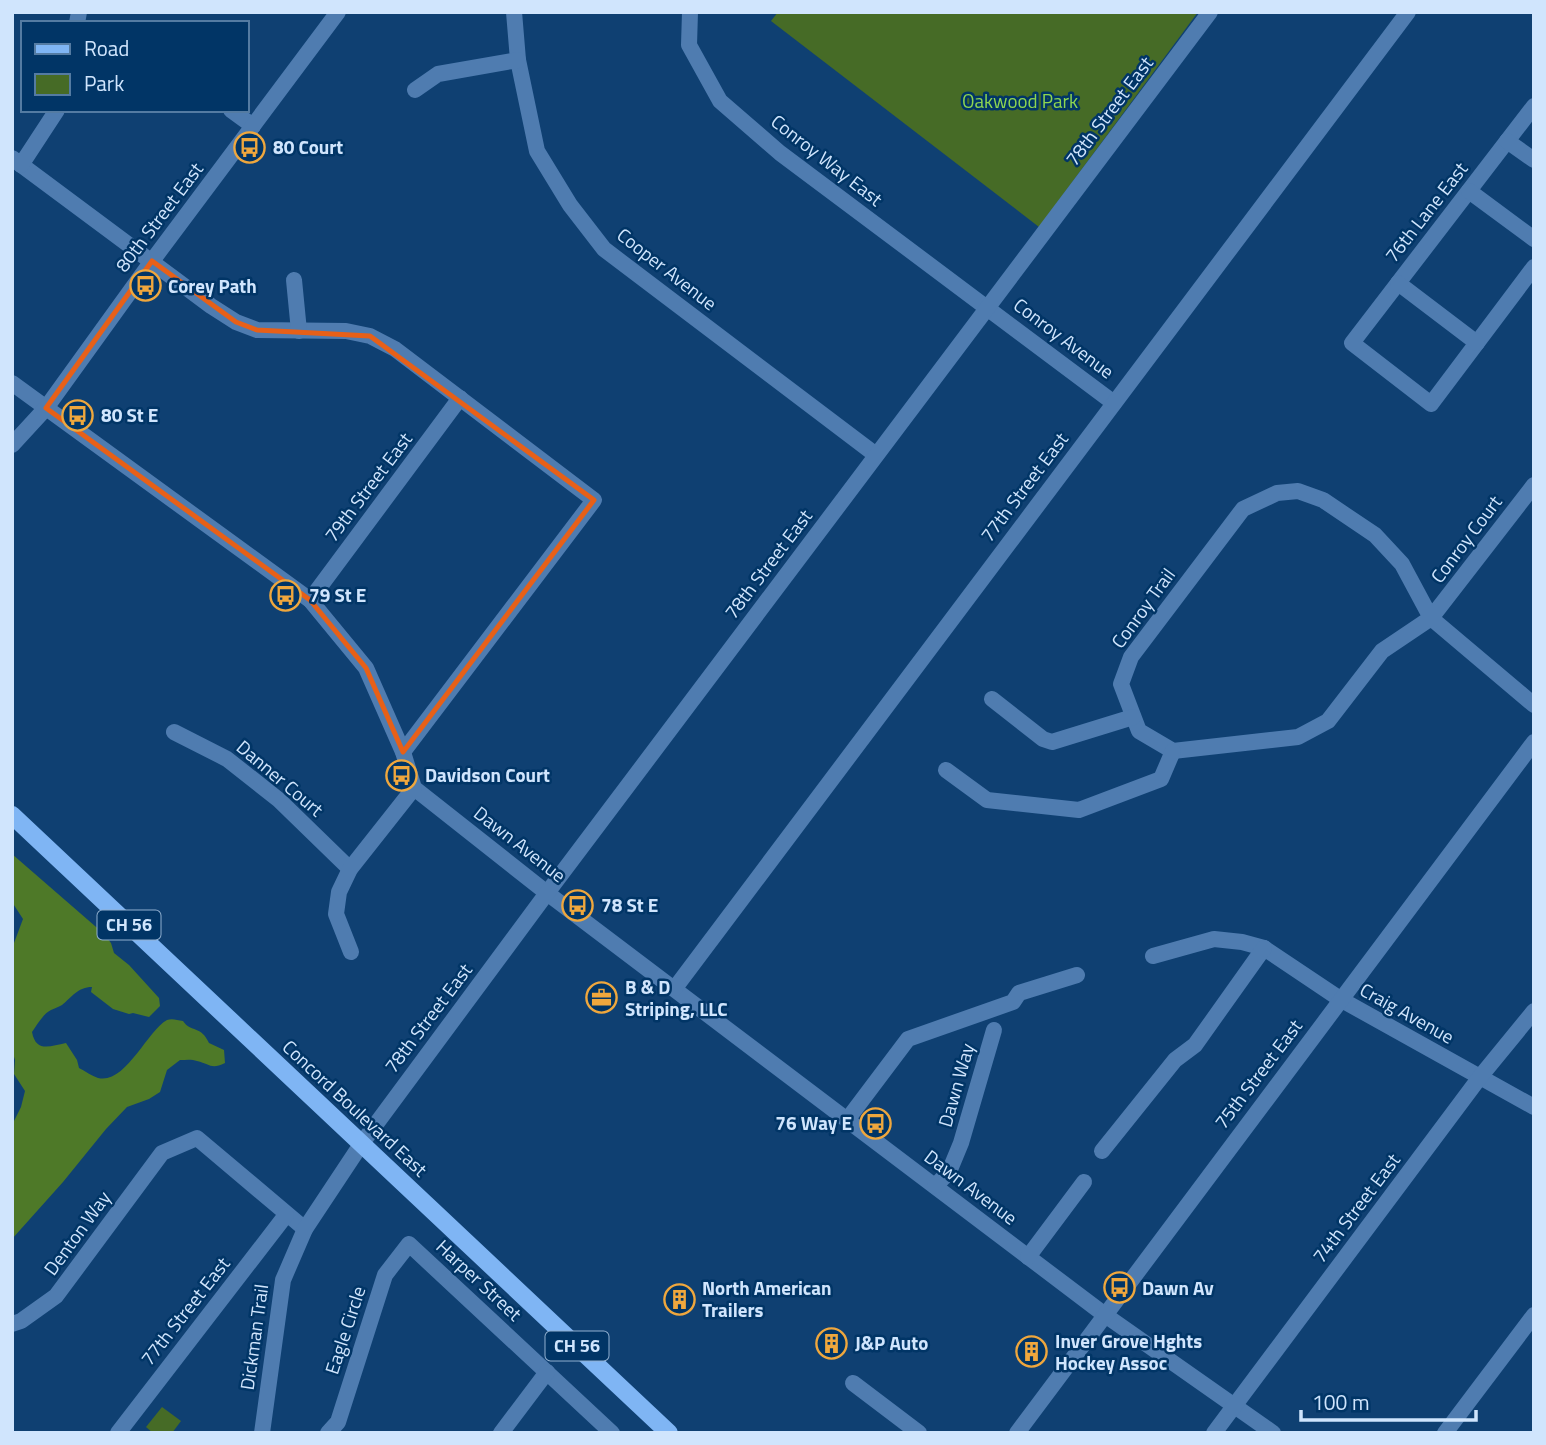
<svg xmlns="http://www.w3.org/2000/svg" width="1546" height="1445" font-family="'Titillium Web',sans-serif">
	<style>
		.green { fill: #466b26 }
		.forest { fill: #4e7928 }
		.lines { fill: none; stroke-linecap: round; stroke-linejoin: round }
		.minor { stroke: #4f7cb0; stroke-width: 16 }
		.major { stroke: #7fb5f4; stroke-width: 18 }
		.marked { fill: none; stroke: #e76018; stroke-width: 5; stroke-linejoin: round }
		.labels { text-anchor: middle; stroke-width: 5; stroke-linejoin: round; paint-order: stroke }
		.shield { fill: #013566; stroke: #92b0d0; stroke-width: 2 }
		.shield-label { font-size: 18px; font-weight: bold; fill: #d0e5fd }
		.park-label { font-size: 19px; fill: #8fd650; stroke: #013566 }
		.street-label { font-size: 19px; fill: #d0e5fd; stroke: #013566 }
		.poi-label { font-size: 19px; font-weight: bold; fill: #d0e5fd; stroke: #013566; text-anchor: start }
	</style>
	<rect width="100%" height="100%" fill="#0f4072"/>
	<g class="green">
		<path d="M778 12H1198L1039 227 771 21Z"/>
		<path d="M162 1407 181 1421 172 1433H153L146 1427Z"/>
	</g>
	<path class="forest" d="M12 854 103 933 111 943 114 953 129 965 159 998 160 1006 149 1017 133 1013 129 1014 113 1009 91 992 92 987C78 987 72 997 62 1005 59 1007 55 1008 51 1010 43 1014 37 1025 32 1032 36 1053 50 1046 66 1043L77 1060 79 1068C85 1071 92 1076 98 1078 125 1085 147 1031 167 1020 172 1018 177 1020 183 1021 191 1033 201 1025 209 1043L224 1050 225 1063C211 1070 210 1064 197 1061 192 1059 185 1060 180 1060L167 1070 160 1092 149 1099 127 1107 106 1129 63 1182 12 1239V1125L21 1107 25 1091 14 1074 15 1060 12 1050 14 943 23 919 12 902Z"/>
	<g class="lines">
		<g class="minor">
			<path d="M514 12 518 60 537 151 570 205 604 249 876 455"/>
			<path d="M690 12 689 45 720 101 780 153 1114 403"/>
			<path d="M77 23 79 12"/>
			<path d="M415 90 438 74 518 60"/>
			<path d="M1534 106 1352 343 1431 404 1534 267"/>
			<path d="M231 110 253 126"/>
			<path d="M1507 141 1534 160"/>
			<path d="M12 158 211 306 236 322 257 330 346 331 370 336 395 349 594 500 403 752"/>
			<path d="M21 165 57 110"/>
			<path d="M1469 191 1534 239"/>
			<path d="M294 280 299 331"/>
			<path d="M1398 283 1477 343"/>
			<path d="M12 383 310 600 366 668 403 752 414 788 547 893 1105 1315 1273 1433"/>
			<path d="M12 445 46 408 152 261 338 12"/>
			<path d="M1534 485 1431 618 1382 651 1328 721 1298 737 1173 751 1139 731 1121 684 1131 657 1243 509 1277 493 1298 491 1323 500 1375 535 1402 564 1431 618 1534 705"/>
			<path d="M310 600 460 398"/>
			<path d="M992 699 1043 739 1052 742 1133 717"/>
			<path d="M174 732 227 759 279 800 350 869"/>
			<path d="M946 770 987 800 1079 810 1161 779 1173 751"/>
			<path d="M351 952 336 914 339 892 350 869 414 788"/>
			<path d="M1153 956 1214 939 1242 942 1264 948 1340 999 1534 1107"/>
			<path d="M675 988 1408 12"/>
			<path d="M847 1120 908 1039 1013 1002 1019 993 1077 975"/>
			<path d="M1102 1151 1175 1060 1195 1045 1264 948"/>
			<path d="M935 1186 949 1172 961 1143 994 1030"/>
			<path d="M1028 1257 1084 1182"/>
			<path d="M12 1324 21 1321 56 1296 162 1153 197 1138 305 1229"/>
			<path d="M853 1383 919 1433"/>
			<path d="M118 1433 286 1215"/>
			<path d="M262 1433 283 1280 305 1229 362 1143 547 893 1210 12"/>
			<path d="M328 1433 338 1422 385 1275 409 1244 612 1433"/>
			<path d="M501 1433 547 1372"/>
			<path d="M1017 1433 1534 742"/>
			<path d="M1214 1433 1480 1077 1534 1011"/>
			<path d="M1445 1433 1534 1315"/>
		</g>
		<path class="major" d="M12 815 669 1433"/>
	</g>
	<path class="marked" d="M152 261 236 322 257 330 370 336 594 500 403 752 366 668 310 600 46 408Z"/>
	<defs>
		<symbol id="bus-ring" viewBox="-11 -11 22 22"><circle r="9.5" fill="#013566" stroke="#efa73d" stroke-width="1.5"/><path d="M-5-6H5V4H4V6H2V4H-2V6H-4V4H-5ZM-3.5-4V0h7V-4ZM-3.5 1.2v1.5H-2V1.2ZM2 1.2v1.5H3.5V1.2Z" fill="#efa73d"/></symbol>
		<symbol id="office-ring" viewBox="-11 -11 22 22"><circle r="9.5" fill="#013566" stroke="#efa73d" stroke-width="1.5"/><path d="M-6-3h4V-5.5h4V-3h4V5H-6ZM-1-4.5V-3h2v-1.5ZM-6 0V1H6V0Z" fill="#efa73d"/></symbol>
		<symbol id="building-ring" viewBox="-11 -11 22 22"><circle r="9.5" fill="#013566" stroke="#efa73d" stroke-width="1.5"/><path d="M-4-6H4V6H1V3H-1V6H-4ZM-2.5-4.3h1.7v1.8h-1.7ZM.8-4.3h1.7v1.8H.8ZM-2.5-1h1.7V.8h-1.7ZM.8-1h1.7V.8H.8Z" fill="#efa73d"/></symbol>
	</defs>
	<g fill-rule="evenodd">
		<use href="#bus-ring" x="232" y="130" width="35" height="35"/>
		<use href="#bus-ring" x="128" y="268" width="35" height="35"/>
		<use href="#bus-ring" x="60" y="398" width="35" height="35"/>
		<use href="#bus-ring" x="268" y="578" width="35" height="35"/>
		<use href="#bus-ring" x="384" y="758" width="35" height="35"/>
		<use href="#bus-ring" x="560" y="888" width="35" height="35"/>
		<use href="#office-ring" x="584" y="980" width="35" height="35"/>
		<use href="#bus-ring" x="858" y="1106" width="35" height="35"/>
		<use href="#bus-ring" x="1102" y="1270" width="35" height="35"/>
		<use href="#building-ring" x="662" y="1282" width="35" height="35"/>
		<use href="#building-ring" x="814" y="1326" width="35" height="35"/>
		<use href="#building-ring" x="1014" y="1334" width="35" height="35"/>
	</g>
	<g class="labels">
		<g class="shield">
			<rect x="97.5" y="910.5" width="63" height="29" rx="5"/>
			<rect x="545.5" y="1331.5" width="63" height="29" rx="5"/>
		</g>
		<g class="shield-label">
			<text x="129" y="931">CH 56</text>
			<text x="577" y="1352">CH 56</text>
		</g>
		<g class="park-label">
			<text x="1020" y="108">Oakwood Park</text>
		</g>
		<g class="street-label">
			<text transform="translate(1109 111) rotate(-53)" y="7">78th Street East</text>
			<text transform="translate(827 160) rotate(38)" y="7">Conroy Way East</text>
			<text transform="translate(1426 212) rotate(-52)" y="7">76th Lane East</text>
			<text transform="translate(159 217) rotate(-53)" y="7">80th Street East</text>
			<text transform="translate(667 269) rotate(38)" y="7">Cooper Avenue</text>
			<text transform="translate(1064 338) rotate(37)" y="7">Conroy Avenue</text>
			<text transform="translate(368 487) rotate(-53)" y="7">79th Street East</text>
			<text transform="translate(1024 487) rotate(-53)" y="7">77th Street East</text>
			<text transform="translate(1466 539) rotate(-53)" y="7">Conroy Court</text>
			<text transform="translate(768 564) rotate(-53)" y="7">78th Street East</text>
			<text transform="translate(1143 608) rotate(-54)" y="7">Conroy Trail</text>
			<text transform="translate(280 778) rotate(40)" y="7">Danner Court</text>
			<text transform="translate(520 844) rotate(38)" y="7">Dawn Avenue</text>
			<text transform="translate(1407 1013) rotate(29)" y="7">Craig Avenue</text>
			<text transform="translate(428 1018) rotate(-53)" y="7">78th Street East</text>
			<text transform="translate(1258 1074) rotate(-53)" y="7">75th Street East</text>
			<text transform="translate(956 1085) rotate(-74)" y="7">Dawn Way</text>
			<text transform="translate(355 1108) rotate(43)" y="7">Concord Boulevard East</text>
			<text transform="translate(971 1187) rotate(37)" y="7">Dawn Avenue</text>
			<text transform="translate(1356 1208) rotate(-53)" y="7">74th Street East</text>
			<text transform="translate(77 1233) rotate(-54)" y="7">Denton Way</text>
			<text transform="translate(479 1280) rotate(43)" y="7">Harper Street</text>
			<text transform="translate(185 1311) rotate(-52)" y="7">77th Street East</text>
			<text transform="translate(345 1330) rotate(-72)" y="7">Eagle Circle</text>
			<text transform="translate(254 1337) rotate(-82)" y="7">Dickman Trail</text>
		</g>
		<g class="poi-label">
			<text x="273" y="154">80 Court</text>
			<text x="168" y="293">Corey Path</text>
			<text x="101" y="422">80 St E</text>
			<text x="309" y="602">79 St E</text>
			<text x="425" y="782">Davidson Court</text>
			<text x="601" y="912">78 St E</text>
			<text x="625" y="994">B &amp; D<tspan x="625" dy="22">Striping, LLC</tspan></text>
			<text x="852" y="1130" text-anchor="end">76 Way E</text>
			<text x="702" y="1295">North American<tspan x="702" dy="22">Trailers</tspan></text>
			<text x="1142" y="1295">Dawn Av</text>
			<text x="1055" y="1348">Inver Grove Hghts<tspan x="1055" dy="22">Hockey Assoc</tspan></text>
			<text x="855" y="1350">J&amp;P Auto</text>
		</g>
	</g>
	<rect width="1546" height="1445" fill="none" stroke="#d0e5fd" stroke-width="28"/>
	<rect x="21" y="21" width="228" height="91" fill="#013566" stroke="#547ba2" stroke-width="2"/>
	<rect x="35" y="44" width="35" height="10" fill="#7fb5f4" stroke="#547ba2" stroke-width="2"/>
	<text x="84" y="56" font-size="21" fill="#d0e5fd">Road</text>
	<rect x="35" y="74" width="35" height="21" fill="#466b26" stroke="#547ba2" stroke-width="2"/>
	<text x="84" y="91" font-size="21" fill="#d0e5fd">Park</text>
	<path d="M1301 1410v10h175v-10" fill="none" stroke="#d0e5fd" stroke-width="3.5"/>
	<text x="1312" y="1410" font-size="21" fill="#d0e5fd" stroke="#013566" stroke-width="5" paint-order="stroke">100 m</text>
</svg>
